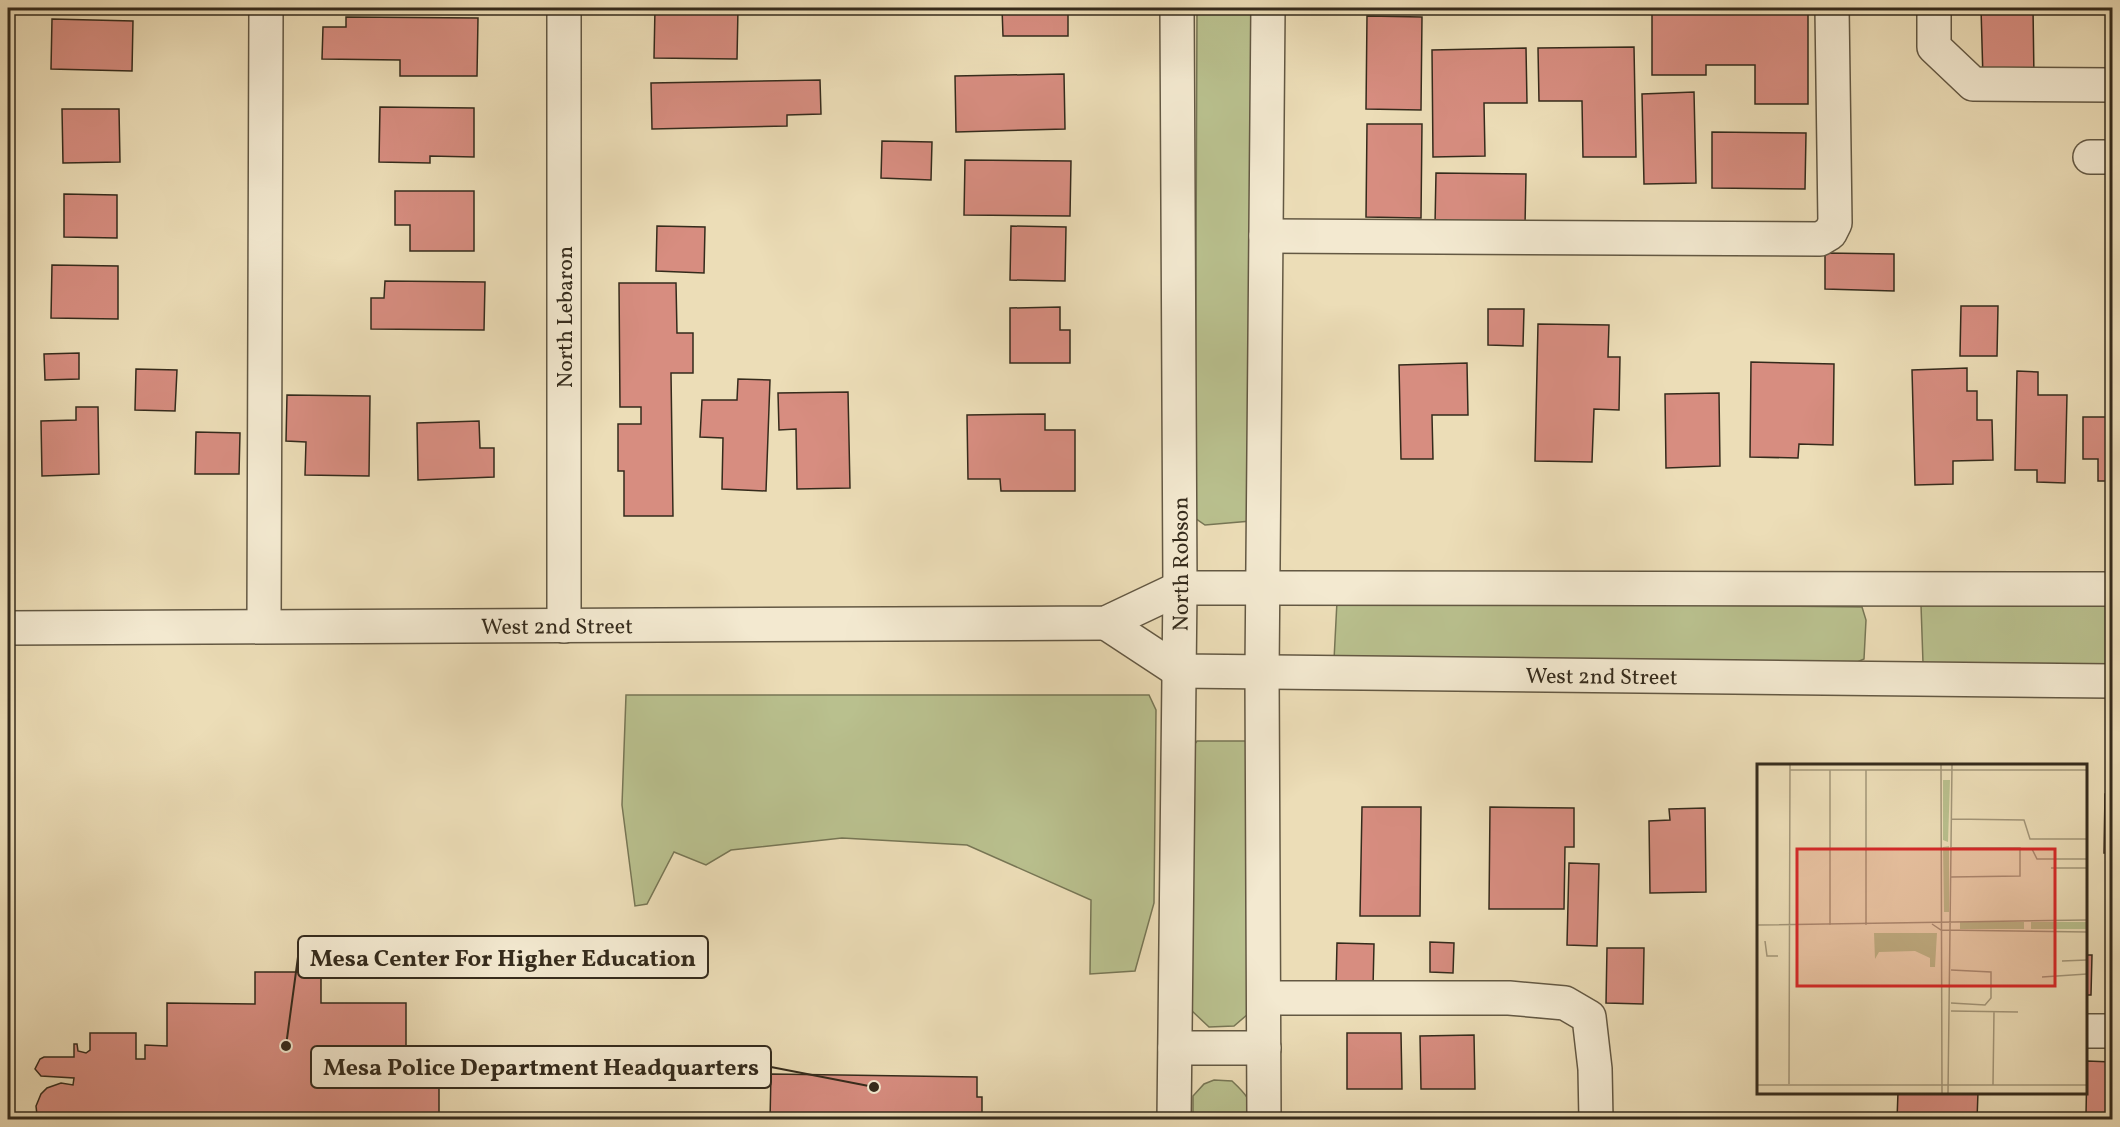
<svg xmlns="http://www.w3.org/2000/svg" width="2120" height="1127" font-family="Vollkorn,serif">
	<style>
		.green { fill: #b9c08e; stroke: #777655; stroke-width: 1.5 }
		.building { fill: #d78d80; stroke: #352b1c; stroke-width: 1.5 }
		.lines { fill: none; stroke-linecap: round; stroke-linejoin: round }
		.minor-casing { stroke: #635843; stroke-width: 36 }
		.minor { stroke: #f3e9d0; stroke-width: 33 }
		.labels { text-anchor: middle; stroke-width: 4.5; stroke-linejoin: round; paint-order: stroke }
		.street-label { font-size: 22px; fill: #352b1c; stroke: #f3e9d0 }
		.inset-road { fill: none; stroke: #a39679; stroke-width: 1.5 }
		.view { fill: #d62828; fill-opacity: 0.15; stroke: #d62828; stroke-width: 3 }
		.inset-edge { fill: none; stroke: #352b1c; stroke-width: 3 }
		.leader { fill: none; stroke: #352b1c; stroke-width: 2 }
		.callout-dot { fill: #352b1c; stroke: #f3e9d0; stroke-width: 2 }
		.callout { fill: #f3e9d0; stroke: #352b1c; stroke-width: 2 }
		.callout-label { font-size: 24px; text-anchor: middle; font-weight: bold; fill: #352b1c }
	</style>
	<rect width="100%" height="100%" fill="#ecddb7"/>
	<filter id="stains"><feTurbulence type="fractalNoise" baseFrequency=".00333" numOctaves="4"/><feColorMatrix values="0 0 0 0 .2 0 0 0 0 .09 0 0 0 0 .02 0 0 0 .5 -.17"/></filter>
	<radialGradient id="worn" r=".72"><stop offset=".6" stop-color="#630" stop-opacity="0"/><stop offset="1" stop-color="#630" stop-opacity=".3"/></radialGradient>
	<g class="green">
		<path d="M1197 8H1251V521L1205 525 1195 518Z"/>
		<path d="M1337 601 1862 607 1866 620 1864 659 1855 663 1334 660Z"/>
		<path d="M1921 605 2112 606V664L1923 663Z"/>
		<path d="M626 695H1149L1156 710 1154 903 1135 971 1090 974 1091 900 967 845 842 838 731 850 706 865 674 852 647 904 635 906 622 805Z"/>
		<path d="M1197 741H1245L1254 755 1248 1014 1234 1026 1209 1027 1191 1010 1192 748Z"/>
		<path d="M1214 1080 1232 1081C1247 1095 1251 1099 1251 1119L1193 1120V1096L1204 1084Z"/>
	</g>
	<g class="building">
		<path d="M655 8H738L737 59 654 58Z"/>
		<path d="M1002 8H1068V36H1003Z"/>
		<path d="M1981 8H2033L2034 79H1983Z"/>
		<path d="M1652 10H1808V104H1755V65H1706V75H1652Z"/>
		<path d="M1367 16 1422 17 1421 110 1366 109Z"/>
		<path d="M346 17 478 18 477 76H400V60L322 59 323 27H346Z"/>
		<path d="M52 19 133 21 132 71 51 69Z"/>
		<path d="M1634 47 1636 157H1583L1582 101H1539L1538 48Z"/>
		<path d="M1526 48 1527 103H1484L1485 156 1433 157 1432 50Z"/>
		<path d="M1064 74 1065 129 956 132 955 76Z"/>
		<path d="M820 80 821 114 787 115V126L652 129 651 83Z"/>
		<path d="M1694 92 1696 183 1644 184 1642 94Z"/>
		<path d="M380 107 474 108V157L430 156V163L379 162Z"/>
		<path d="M62 109H119L120 162 63 163Z"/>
		<path d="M1367 124H1422L1421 218 1366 217Z"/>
		<path d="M1712 132 1806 133 1805 189 1712 188Z"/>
		<path d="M882 141 932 142 931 180 881 178Z"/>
		<path d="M965 160 1071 161 1070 216 964 215Z"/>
		<path d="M1436 173 1526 174 1525 226 1435 225Z"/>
		<path d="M395 191H474V251H410V225H395Z"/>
		<path d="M64 194 117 195V238L64 237Z"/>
		<path d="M657 226 705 227 704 273 656 271Z"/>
		<path d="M1011 226 1066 227 1065 281 1010 280Z"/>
		<path d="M1825 253 1894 254V291L1825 289Z"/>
		<path d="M52 265 118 266V319L51 318Z"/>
		<path d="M385 281 485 282 484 330 371 329V298H384Z"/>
		<path d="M619 283H676L677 333H693V373H671L673 516H624V471H618V424H641V407H620Z"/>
		<path d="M1961 306H1998L1997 356H1960Z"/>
		<path d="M1060 307V330H1070V363H1010V308Z"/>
		<path d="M1488 309H1524L1523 346 1488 345Z"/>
		<path d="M1538 324 1609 325 1608 357H1620L1619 410 1594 409 1592 462 1535 461Z"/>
		<path d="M79 353V379L45 380 44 354Z"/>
		<path d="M1751 362 1834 364 1833 445 1799 444 1798 458 1750 457Z"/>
		<path d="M1467 363 1468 415H1432L1433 459H1401L1399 365Z"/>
		<path d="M1967 368V391H1977V420H1992L1993 460 1953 461V484L1915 485 1912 370Z"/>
		<path d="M136 369 177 370 175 411 135 410Z"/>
		<path d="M2017 371 2038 372V395H2067L2065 483 2037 482V470H2015Z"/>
		<path d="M738 379 770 380 766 491 722 489 723 438 700 437 702 400H737Z"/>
		<path d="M848 392 850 488 797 489 796 429 779 430 778 393Z"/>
		<path d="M1719 393 1720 466 1666 468 1665 394Z"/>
		<path d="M287 395 370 396 369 476 305 475 306 442 286 441Z"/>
		<path d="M76 407H98L99 474 42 476 41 421 76 420Z"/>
		<path d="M1045 414V430H1075V491H1001L1000 479H968L967 415Z"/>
		<path d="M2083 417H2112V481H2098V459H2083Z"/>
		<path d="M479 421 480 448H494V477L418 480 417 423Z"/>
		<path d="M196 432 240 433 239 474H195Z"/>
		<path d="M2105 794H2112V853H2104Z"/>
		<path d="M1362 807H1421L1420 916H1360Z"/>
		<path d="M1490 807 1574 808V847H1565L1564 909H1489Z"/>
		<path d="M1705 808 1706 892 1650 893 1649 821 1670 820 1669 809Z"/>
		<path d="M1569 863 1599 864 1597 946 1567 945Z"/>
		<path d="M1430 942 1454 943 1453 973 1430 972Z"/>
		<path d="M1337 943 1374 944 1373 988 1336 987Z"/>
		<path d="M1607 948H1644L1643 1004 1606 1003Z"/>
		<path d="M2086 955H2092L2091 995H2086Z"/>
		<path d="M255 972H321V1003H406V1048H428V1061L423 1063 422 1069 426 1073H439V1120H40L37 1115 36 1106 41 1094 47 1088 61 1083 73 1085 74 1078 41 1076 35 1069 40 1059 44 1057H74V1044H77L78 1051 86 1053 90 1050V1033H136V1059H145V1045L167 1046V1003L255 1004Z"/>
		<path d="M1347 1033H1401L1402 1089H1347Z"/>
		<path d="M1474 1035 1475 1089H1421L1420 1036Z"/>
		<path d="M2087 1061 2112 1062V1115H2086Z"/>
		<path d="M771 1074 977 1077V1097H982V1120H770Z"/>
		<path d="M1898 1092H1978L1977 1120H1897Z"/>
	</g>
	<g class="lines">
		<defs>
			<g id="minor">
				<path d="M564 8V626"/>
				<path d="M1934 8V47L1973 84 2112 85"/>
				<path d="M2090 157H2112"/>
				<path d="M1266 236 1820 239 1830 233 1835 223 1832 8"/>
				<path id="s1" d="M1106 623 1179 671 2112 681"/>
				<path d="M264 626 266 8"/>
				<path id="s2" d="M8 628 1106 623 1180 588 2112 589"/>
				<path d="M1264 998H1509L1565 1003 1589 1017 1595 1069 1596 1120"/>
				<path d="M2086 1031H2112"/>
				<path d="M1175 1048H1264"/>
				<path id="s3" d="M1174 1120 1180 588 1177 8"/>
				<path d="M1264 1120 1262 673 1268 8"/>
			</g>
		</defs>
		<use href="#minor" class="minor-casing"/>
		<use href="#minor" class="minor"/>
	</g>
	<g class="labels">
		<g class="street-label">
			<text transform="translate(564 317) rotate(-90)" y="8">North Lebaron</text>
			<text dy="8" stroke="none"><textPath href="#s3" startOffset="556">North Robson</textPath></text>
			<text dy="8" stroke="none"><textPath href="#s2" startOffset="549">West 2nd Street</textPath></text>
			<text dy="8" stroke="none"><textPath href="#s1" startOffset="510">West 2nd Street</textPath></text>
		</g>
	</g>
	<g transform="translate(1757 764)">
		<rect width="330" height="330" fill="#ecddb7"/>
		<path d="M186 16H193L191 78 186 76ZM192 82V148H187L186 83ZM203 158H267V165H203ZM274 158H330V165H274ZM117 169H180L178 203H173V194L158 187 122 188 118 195Z" fill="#b9c08e"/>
		<path class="inset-road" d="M184 1 185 329M33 6H330M109 6V161M195 55 267 56 273 75H330M275 85 280 95H330M294 104H330M194 113 263 112V84H195M175 160 184 166 330 168M0 161 330 156M73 161V6M8 177 10 192H21M305 197 330 196M194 206 234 208V234L228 241 194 239M285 213 330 210M194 247 261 248M32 320 33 1M0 321H330M236 321 237 248M191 329 195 1"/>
		<path class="view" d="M40 85H298V222H40Z"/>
		<rect width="330" height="330" class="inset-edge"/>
	</g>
	<path class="leader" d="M286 1046L298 957M874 1087L771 1067"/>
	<g class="callout-dot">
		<circle cx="286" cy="1046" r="6"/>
		<circle cx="874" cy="1087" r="6"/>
	</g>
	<g class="callout">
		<rect x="298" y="936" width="410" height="42" rx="6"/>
		<rect x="311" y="1046" width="460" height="42" rx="6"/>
	</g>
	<g class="callout-label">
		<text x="503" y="966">Mesa Center For Higher Education</text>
		<text x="541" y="1075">Mesa Police Department Headquarters</text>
	</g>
	<rect width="2120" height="1127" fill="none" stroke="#ecddb7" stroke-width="30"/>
	<rect x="9" y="9" width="2102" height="1109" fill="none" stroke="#352b1c" stroke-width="3"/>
	<rect x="15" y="15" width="2090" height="1097" fill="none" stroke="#352b1c" stroke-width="1.5"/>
	<rect width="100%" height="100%" filter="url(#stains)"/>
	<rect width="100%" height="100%" fill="url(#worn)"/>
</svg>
